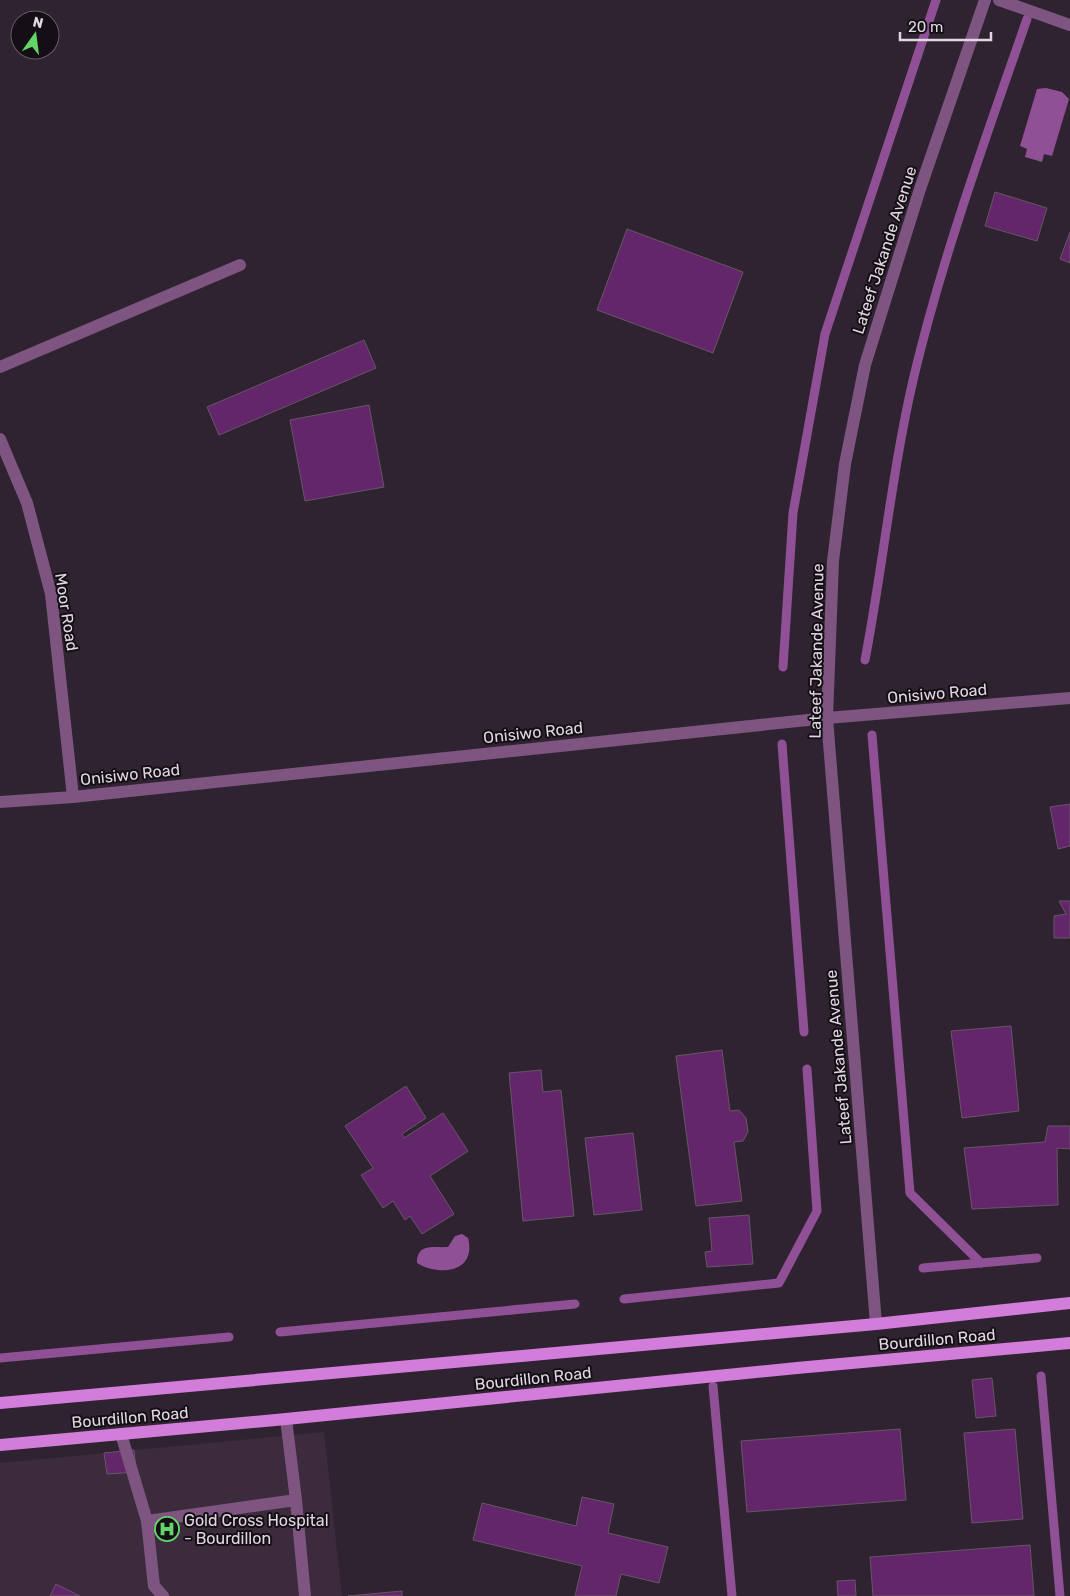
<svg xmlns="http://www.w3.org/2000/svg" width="1070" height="1596" font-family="Rubik,sans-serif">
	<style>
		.built { fill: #3c2a3d }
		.water { fill: #905095 }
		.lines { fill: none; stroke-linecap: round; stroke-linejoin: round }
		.stream { stroke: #905095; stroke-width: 9 }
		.building { fill: #64266a; stroke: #665666 }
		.minor { stroke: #7e5481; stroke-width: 12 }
		.major { stroke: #d37dda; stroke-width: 12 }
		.labels { text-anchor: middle; stroke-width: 4; stroke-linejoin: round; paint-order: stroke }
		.street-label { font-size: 16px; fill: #e0d7e1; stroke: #140e15 }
		.poi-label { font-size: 16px; fill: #e0d7e1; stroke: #140e15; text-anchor: start }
	</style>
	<rect width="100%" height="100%" fill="#302331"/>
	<path class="built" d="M324 1432 342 1596H0V1463Z"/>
	<g class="water">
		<path d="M1046 88 1062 92 1069 99 1052 156 1044 154 1042 162 1025 157 1027 149 1020 146 1037 89Z"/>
		<path d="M462 1234 468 1238C477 1272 440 1277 417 1263 417 1243 433 1248 448 1247L455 1236Z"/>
	</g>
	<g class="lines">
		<g class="stream">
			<path d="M865 660C883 566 892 470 914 376 943 255 986 137 1027 19"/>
			<path d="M783 667 793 513 825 334 936 0"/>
			<path d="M872 735 910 1193 981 1263"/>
			<path d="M782 744 804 1032"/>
			<path d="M923 1268 1037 1258"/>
			<path d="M624 1299 779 1283 817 1211 807 1069"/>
			<path d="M280 1332 575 1304"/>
			<path d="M0 1358 229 1337"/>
			<path d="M1041 1376 1060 1596"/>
			<path d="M713 1386 732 1596"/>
		</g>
	</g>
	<g class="building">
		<path d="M995 192 1047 208 1037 241 985 226Z"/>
		<path d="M627 229 743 272 713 353 597 310Z"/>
		<path d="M1070 232V263L1060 259Z"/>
		<path d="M364 340 376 368 219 435 207 407Z"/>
		<path d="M369 405 384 487 305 501 290 420Z"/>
		<path d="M1070 804V846L1058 849 1050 807Z"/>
		<path d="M1059 901H1070V938H1054V916L1066 914Z"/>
		<path d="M1011 1026 1019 1111 962 1118 951 1031Z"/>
		<path d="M722 1050 730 1111 739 1110 746 1118 748 1132 743 1141 734 1142 742 1201 696 1206 676 1056Z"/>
		<path d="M541 1070 543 1092 561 1090 574 1216 523 1221 509 1073Z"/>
		<path d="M406 1086 426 1118 402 1134 404 1138 443 1113 468 1151 430 1176 454 1214 422 1234 410 1216 405 1220 393 1201 383 1208 361 1175 373 1168 345 1126Z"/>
		<path d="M1048 1126H1070V1149L1057 1148 1058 1205 972 1209 964 1148 1045 1142Z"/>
		<path d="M633 1133 642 1210 594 1215 585 1138Z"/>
		<path d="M749 1215 753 1264 707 1267 705 1252 712 1251 709 1218Z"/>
		<path d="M992 1378 996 1416 976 1418 972 1380Z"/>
		<path d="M900 1429 906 1500 747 1512 741 1441Z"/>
		<path d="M1015 1429 1023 1519 972 1523 964 1433Z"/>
		<path d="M134 1450 136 1472 107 1474 104 1453Z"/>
		<path d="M582 1497 614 1504 608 1533 668 1547 659 1583 621 1574 616 1596H575L582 1566 473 1540 482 1503 576 1526Z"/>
		<path d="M1030 1545 1034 1596H873L870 1557Z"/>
		<path d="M855 1580 856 1596H838L837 1581Z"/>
		<path d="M56 1584 80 1596H50Z"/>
		<path d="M402 1591V1596H348Z"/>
	</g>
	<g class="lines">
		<g class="minor">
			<path d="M999 0 1070 25"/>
			<path d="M0 367 240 265"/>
			<path d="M0 439 27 503 51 594 73 797"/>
			<path d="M0 802 73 797 827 718 1070 698"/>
			<path d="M876 1324 827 718 833 561 845 464 865 365 920 189 985 0"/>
			<path d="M286 1419 296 1500"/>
			<path d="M121 1434 147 1521 296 1500 305 1596"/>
			<path d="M147 1521 154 1586 163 1596"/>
		</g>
		<g class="major">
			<path d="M0 1403 876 1324 1070 1303"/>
			<path d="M0 1445 286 1419 797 1368 1070 1343"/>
		</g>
	</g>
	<defs>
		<symbol id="hospital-ring" viewBox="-11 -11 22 22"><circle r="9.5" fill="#140e15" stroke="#63d468" stroke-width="1.5"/><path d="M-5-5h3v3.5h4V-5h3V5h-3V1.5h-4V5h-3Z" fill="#63d468"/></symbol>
	</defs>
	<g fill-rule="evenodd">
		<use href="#hospital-ring" x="153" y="1515" width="28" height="28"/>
	</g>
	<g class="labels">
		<g class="street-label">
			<text transform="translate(884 250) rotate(-72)" y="6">Lateef Jakande Avenue</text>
			<text transform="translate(67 612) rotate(81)" y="6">Moor Road</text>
			<text transform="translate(816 651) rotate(-89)" y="6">Lateef Jakande Avenue</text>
			<text transform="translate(937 693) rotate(-5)" y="6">Onisiwo Road</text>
			<text transform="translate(533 732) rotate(-6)" y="6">Onisiwo Road</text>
			<text transform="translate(130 774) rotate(-6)" y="6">Onisiwo Road</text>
			<text transform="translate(838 1057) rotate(-95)" y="6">Lateef Jakande Avenue</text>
			<text transform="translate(937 1339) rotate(-5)" y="6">Bourdillon Road</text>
			<text transform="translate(533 1378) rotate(-6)" y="6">Bourdillon Road</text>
			<text transform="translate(130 1417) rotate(-5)" y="6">Bourdillon Road</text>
		</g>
		<g class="poi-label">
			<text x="184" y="1526">Gold Cross Hospital<tspan x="184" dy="18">- Bourdillon</tspan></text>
		</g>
	</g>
	<g transform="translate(35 35) rotate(14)"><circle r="24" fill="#140e15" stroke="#665e67"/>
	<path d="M0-4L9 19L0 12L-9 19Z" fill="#63d468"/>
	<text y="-8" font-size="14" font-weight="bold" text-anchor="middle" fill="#e0d7e1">N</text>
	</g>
	<path d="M900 32v8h91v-8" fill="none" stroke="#e0d7e1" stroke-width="2.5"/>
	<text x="908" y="32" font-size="15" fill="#e0d7e1" stroke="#140e15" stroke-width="4" paint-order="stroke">20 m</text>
</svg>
